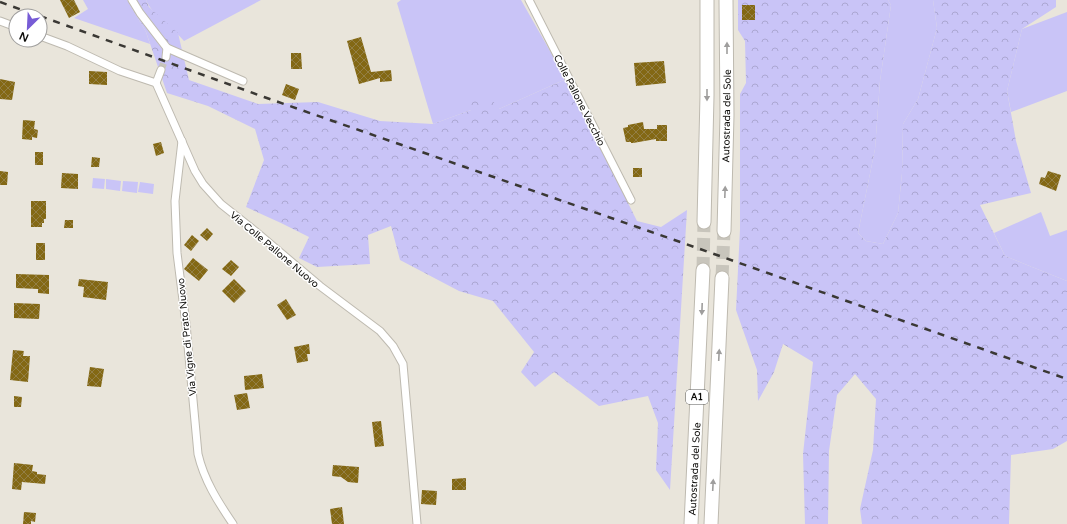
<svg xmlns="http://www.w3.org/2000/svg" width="1067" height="524" font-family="'Varela Round',sans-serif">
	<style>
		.green { fill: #c9c4f7 }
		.forest { fill: url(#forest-crowns) }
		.building { fill: url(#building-cross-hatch) }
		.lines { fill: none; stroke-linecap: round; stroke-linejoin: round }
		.minor-tunnel { stroke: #c8c5bc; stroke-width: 7; stroke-dasharray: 7 3.5; stroke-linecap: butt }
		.motorway-tunnel { stroke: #c8c5bc; stroke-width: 13; stroke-dasharray: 13 6; stroke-linecap: butt }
		.minor-casing { stroke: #bebab0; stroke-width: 9 }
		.motorway-casing { stroke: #bebab0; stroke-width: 15 }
		.minor { stroke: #fff; stroke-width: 7 }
		.motorway { stroke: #fff; stroke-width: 13 }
		.rail { stroke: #3a3834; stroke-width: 2.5; stroke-dasharray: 7 7; stroke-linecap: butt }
		.oneway { fill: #9f9e9d }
		.labels { text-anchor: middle; stroke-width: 3; stroke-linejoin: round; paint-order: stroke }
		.shield { fill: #fff; stroke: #565654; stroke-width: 1 }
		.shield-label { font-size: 9px; font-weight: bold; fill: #0e0d0a }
		.street-label { font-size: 10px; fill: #0e0d0a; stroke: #fff }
	</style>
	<defs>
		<pattern id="forest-crowns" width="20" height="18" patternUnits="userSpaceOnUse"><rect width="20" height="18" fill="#c9c4f7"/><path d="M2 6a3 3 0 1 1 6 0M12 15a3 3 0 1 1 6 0" fill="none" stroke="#aba7d2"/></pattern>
		<pattern id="building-cross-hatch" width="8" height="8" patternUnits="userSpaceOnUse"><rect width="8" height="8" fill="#836814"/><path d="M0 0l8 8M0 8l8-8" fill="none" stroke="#937f45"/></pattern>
	</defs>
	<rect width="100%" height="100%" fill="#e9e5db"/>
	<g class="green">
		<path d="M83 0H127L146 32 150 44 74 18 88 9Z"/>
		<path d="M146 0H261L184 41C173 28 152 15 146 0Z"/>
		<path d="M401 0H521L566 79 499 109 471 110 433 124 397 3Z"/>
		<path d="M888 0H933L937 28 918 99 903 124 902 173 898 213 883 244 866 241 858 233 875 149 880 81 891 5Z"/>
		<path d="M1067 12V91L1011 112 1007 91 1022 29Z"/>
		<path d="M93 178 105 179 104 189 92 188Z"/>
		<path d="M106 179 121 181 120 191 106 189Z"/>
		<path d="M123 181 138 182 137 193 122 191Z"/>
		<path d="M140 182 154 184 153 194 138 192Z"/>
		<path d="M1041 212 1050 236 1067 230V281L1005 256 994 233Z"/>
	</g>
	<g class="forest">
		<path d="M127 0H146L149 7 178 33 189 80 258 104 318 102 380 121 433 124 471 110V96H489L499 109 566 79 637 221 661 227 687 210 670 490 656 470 658 423 648 396 599 406 554 372 535 387 521 372 534 352 493 301 459 291 400 260 391 226 368 235 370 264 317 267 299 258 309 237 281 223 246 207 264 160 255 129 208 106 167 93 146 32Z"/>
		<path d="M738 0H888L891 5 880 81 875 149 858 233 866 241 883 244 898 213 902 173 903 124 918 99 937 28 933 0H1056V7L1022 29 1007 91 1016 141 1031 193 980 205 1005 256 1067 281V441L1053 449 1011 455 1009 524H862L860 509 873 450 876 399 855 374 837 395 829 451 828 524H805L803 454 813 362 783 344 774 372 758 401 757 370 736 310 740 229V94L746 83 745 41 738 30Z"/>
	</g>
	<g class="building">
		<path d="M60 0H74L80 12 69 18Z"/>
		<rect x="742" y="5" width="13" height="15"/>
		<path d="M361 37 371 72 391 70 392 81 380 82V78L359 84 347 41Z"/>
		<path d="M291 53H301L302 69H291Z"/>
		<path d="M664 61 666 83 636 86 634 63Z"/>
		<path d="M89 71 107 72V85L89 84Z"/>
		<path d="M0 79 15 82 12 100 0 99Z"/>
		<path d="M286 84 299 89 295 100 282 95Z"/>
		<path d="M23 120 35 121 34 129 38 130 37 138 32 137V140L22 139Z"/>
		<path d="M643 122 644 129H657V125H667V141H656V139L633 143H631V142H626L623 128 628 127V125Z"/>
		<path d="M161 142 164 153 156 156 153 144Z"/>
		<rect x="35" y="152" width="8" height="13"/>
		<path d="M92 157 100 158 99 167H91Z"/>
		<rect x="633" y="168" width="9" height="9"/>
		<path d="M0 171 8 172 7 185H0Z"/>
		<path d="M1048 171 1061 175 1056 191 1039 184 1041 177 1045 178Z"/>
		<path d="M62 173 78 174V189L61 188Z"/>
		<path d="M31 201H46V219H44V223H42V227H31Z"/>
		<path d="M65 220H73V228H64Z"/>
		<path d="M207 228 213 234 207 241 200 235Z"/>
		<path d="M192 235 199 241 191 251 184 245Z"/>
		<rect x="36" y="243" width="9" height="17"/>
		<path d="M193 258 208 270 199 281 184 269Z"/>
		<path d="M231 260 239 267 231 276 222 269Z"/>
		<path d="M16 274 49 275V294L38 293V289L16 288Z"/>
		<path d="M79 279 108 282 106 300 83 297 84 287 78 286Z"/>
		<path d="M234 279 246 291 234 303 222 291Z"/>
		<path d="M286 299 296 315 287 320 277 305Z"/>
		<path d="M14 303 40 304 39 319 14 318Z"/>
		<path d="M309 344 310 354H307L308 361 297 363 294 347Z"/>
		<path d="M13 350 24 351 23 356H30L28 382 10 380Z"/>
		<path d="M90 367 104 369 101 387 87 386Z"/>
		<path d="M262 374 264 388 245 390 244 376Z"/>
		<path d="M247 393 250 408 237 410 234 395Z"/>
		<path d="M14 396 22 397 21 407H14Z"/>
		<path d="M381 421 384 446 375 447 372 422Z"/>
		<path d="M14 463 33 465 32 471 37 472V474L46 475 45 484 22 482 21 490 12 489Z"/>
		<path d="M333 465 359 467 358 483 348 482 341 477 332 476Z"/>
		<path d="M466 478V490H452V479Z"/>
		<path d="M422 490 437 491 436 505 421 504Z"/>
		<path d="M342 507 344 524H332L330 509Z"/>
		<path d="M24 512 36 513 35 522 31 521V524H23Z"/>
	</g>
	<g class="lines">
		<path class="minor-tunnel" d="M161 70 166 57"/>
		<g class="motorway-tunnel">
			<path d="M703 270 704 222"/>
			<path d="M722 278 724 231"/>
		</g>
		<defs>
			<g id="minor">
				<path d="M132 0 140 13 167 48 166 57"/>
				<path d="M529 0 631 200"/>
				<path d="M0 21 16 27"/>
				<path d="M40 36 67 46 120 71 156 83 195 171 203 184 221 204 255 231 320 286 380 331 393 346 403 364 417 524"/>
				<path d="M167 48 243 81"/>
				<path d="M156 83 161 70"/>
				<path d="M182 141 175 201 177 253 186 324 198 454C204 480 218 502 233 524"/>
			</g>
			<g id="motorway">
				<path d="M704 222 707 96V0"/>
				<path d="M724 231 727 115 726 0"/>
				<path d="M691 524 703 270"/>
				<path d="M711 524 722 278"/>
			</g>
		</defs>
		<use href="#minor" class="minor-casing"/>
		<use href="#motorway" class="motorway-casing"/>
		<use href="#minor" class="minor"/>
		<use href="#motorway" class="motorway"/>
		<g class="rail">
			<path d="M0 2 39 16"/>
			<path d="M40 16 264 97 683 243 1067 379"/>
		</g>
	</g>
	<defs><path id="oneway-solid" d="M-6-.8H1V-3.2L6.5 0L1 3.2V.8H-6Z"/></defs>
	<g class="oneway">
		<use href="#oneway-solid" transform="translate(727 48) rotate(-90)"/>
		<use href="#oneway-solid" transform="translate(707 95) rotate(90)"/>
		<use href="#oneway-solid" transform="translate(725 192) rotate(-88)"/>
		<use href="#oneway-solid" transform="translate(702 309) rotate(92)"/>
		<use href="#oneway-solid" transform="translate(719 355) rotate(-87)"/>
		<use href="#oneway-solid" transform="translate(713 485) rotate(-87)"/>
	</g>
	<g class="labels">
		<rect class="shield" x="686" y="390" width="22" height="14" rx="3"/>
		<g class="shield-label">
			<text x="697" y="400">A1</text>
		</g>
		<g class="street-label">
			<text transform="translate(580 100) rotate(63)" y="4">Colle Pallone Vecchio</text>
			<text transform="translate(726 116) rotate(-89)" y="4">Autostrada del Sole</text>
			<text transform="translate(275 249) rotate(40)" y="4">Via Colle Pallone Nuovo</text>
			<text transform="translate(186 337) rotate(-96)" y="4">Via Vigne di Prato Nuovo</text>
			<text transform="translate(694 469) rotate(-87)" y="4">Autostrada del Sole</text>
		</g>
	</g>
	<g transform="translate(28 28) rotate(204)"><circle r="19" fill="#ffffff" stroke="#9f9e9d"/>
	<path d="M0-3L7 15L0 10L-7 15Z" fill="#775cd6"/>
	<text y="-6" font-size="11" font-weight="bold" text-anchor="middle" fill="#0e0d0a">N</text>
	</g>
</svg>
